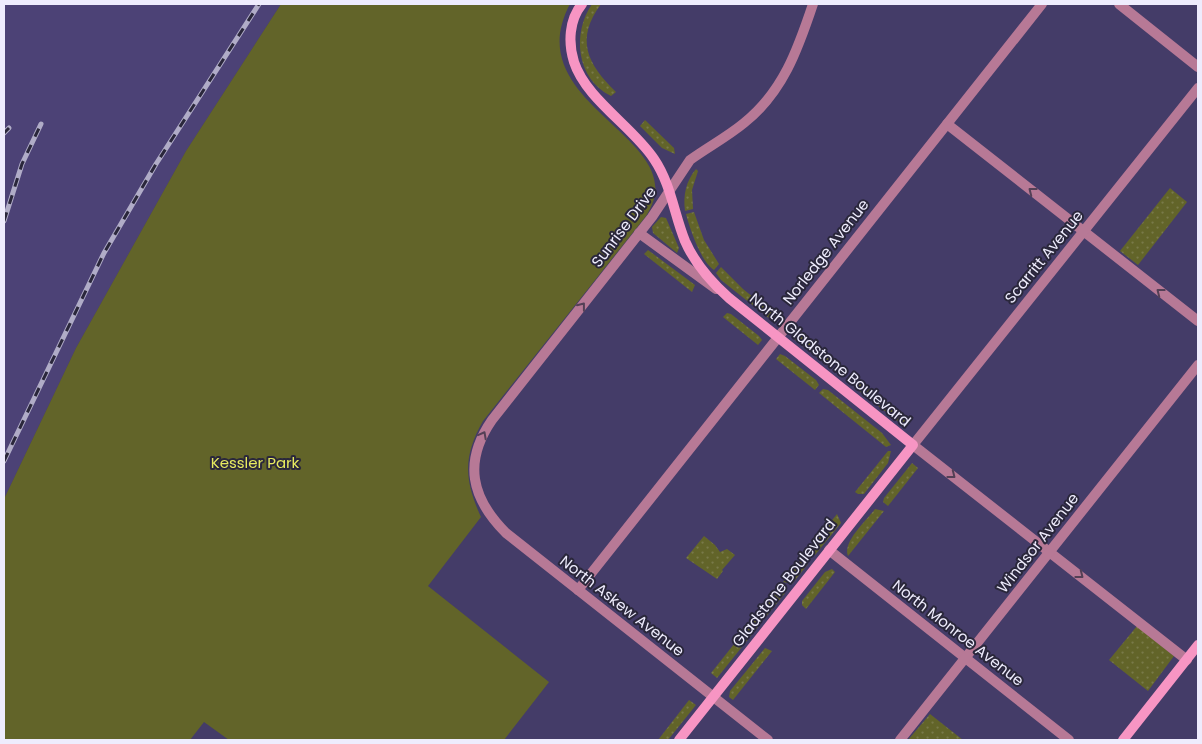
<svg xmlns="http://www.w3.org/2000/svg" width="1202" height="744" font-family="Poppins,sans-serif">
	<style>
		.built { fill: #4c4276 }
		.grass { fill: url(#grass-dots) }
		.park { fill: #626429 }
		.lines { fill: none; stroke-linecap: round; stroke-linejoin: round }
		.street { stroke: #b77996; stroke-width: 10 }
		.secondary { stroke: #f795c3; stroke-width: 10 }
		.rail-casing { stroke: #b0acc7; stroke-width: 5 }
		.rail { stroke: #2a273b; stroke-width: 3; stroke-dasharray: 9; stroke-linecap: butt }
		.oneway { stroke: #544056 }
		.labels { text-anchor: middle; stroke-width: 4; stroke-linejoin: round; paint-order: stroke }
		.street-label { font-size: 15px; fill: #eeecfd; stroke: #2a273b }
		.park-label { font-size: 15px; fill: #e7eb5f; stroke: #2a273b }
	</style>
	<defs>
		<pattern id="grass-dots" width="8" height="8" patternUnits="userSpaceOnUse" patternTransform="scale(1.25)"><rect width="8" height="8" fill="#626429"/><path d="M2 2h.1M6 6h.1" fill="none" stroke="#797a49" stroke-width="1.8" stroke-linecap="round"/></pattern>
	</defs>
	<rect width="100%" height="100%" fill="#443c68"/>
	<path class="built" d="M4 4H281L186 151 76 348 4 499Z"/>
	<g class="grass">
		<path d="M592 4H601C575 39 587 64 616 92L611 96C576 79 572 33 592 4Z"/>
		<path d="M645 120 674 148 675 154 662 148 640 126Z"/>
		<path d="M696 169 698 171 692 190 693 209 685 211C683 195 686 181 696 169Z"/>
		<path d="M1170 188 1187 202 1138 265 1120 251Z"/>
		<path d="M694 212 704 240 719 264 714 270C701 262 690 229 686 214Z"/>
		<path d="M661 217 666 218 679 248 677 253 653 233 652 227Z"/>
		<path d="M648 250 695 285 692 292 644 254Z"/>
		<path d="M721 267 743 289 779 318 775 323 721 280 716 273Z"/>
		<path d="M727 313 731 314 759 336 762 340 758 345 723 317Z"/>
		<path d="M797 332 830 358 828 360 822 361 795 340 793 337Z"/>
		<path d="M780 354 785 356 816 380 819 385 815 390 776 359Z"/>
		<path d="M857 379 910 421 905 427 854 387 853 384Z"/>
		<path d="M823 389 828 390 882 433 891 445 886 447 819 393Z"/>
		<path d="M888 451H891L888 463 864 494H858L855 492Z"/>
		<path d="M912 463 918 468 888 506 883 502 884 498Z"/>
		<path d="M875 509 884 511 848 556C842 542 867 520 875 509Z"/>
		<path d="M837 514 841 523 815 555 806 553Z"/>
		<path d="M704 536 715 545 720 552 727 549 735 555 722 570 723 571 717 579 686 558Z"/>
		<path d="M804 556 808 564 792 584 783 582Z"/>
		<path d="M832 569 835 572 806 609 802 605V601L825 572Z"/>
		<path d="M781 585 785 593 765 618 757 616Z"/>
		<path d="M754 619 758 623V627L717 678 711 673Z"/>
		<path d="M1137 626 1174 656 1148 691 1109 660Z"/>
		<path d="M765 648 772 651 733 700 729 697 730 691Z"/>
		<path d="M689 700 696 705 668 740H658Z"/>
		<path d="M930 714 963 740H908Z"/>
	</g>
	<path class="park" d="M281 4H570C515 107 698 138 646 216L483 421C463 456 464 480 481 517L428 586 549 682 504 740H229L204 722 190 740H4V499L76 348 186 151Z"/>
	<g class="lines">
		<g class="street">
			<path d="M1119 4 1198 67"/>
			<path d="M947 124 1198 321"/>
			<path d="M639 233 716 289"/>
			<path d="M829 550 1069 740"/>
			<path d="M578 590 1042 4"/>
			<path d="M1187 660 913 445 1198 88"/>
			<path d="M768 740 506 533C471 498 463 462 492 420L652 217 690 160C708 147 727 137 744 123 783 92 798 49 813 4"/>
			<path d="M900 740 1198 365"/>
		</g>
		<g class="secondary">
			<path d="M582 4C569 20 568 43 574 62 586 99 633 127 654 159 671 184 674 214 685 241 695 264 711 282 729 298L913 445 679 740"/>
			<path d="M1123 740 1198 645"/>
		</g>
		<defs>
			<g id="rail">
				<path d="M4 133 9 128"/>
				<path d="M4 221 22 164 41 124"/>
				<path d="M4 461 104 253 156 164 259 4"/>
			</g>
		</defs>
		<use href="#rail" class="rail-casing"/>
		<use href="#rail" class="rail"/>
	</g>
	<defs><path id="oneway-chevron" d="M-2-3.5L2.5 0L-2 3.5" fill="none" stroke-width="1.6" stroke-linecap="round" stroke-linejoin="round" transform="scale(1.25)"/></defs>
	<g class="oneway">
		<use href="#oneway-chevron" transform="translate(1032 191) rotate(-142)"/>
		<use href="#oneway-chevron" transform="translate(1160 292) rotate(-142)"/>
		<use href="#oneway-chevron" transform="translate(582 306) rotate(-52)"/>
		<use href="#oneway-chevron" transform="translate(483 435) rotate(-62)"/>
		<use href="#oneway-chevron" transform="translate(952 475) rotate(38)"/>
		<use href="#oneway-chevron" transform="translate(1080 575) rotate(38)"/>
	</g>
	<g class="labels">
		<g class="street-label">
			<text transform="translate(624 227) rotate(-53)" y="5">Sunrise Drive</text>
			<text transform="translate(826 252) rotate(-52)" y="5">Norledge Avenue</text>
			<text transform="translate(1044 257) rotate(-51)" y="5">Scarritt Avenue</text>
			<text transform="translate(830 360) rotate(39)" y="5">North Gladstone Boulevard</text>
			<text transform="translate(1038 543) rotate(-52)" y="5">Windsor Avenue</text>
			<text transform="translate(784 583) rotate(-52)" y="5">Gladstone Boulevard</text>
			<text transform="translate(622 606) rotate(38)" y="5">North Askew Avenue</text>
			<text transform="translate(958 633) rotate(38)" y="5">North Monroe Avenue</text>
		</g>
		<g class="park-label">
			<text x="255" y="468">Kessler Park</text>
		</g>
	</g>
	<rect width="1202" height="744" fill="none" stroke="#eeecfd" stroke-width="10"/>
</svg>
